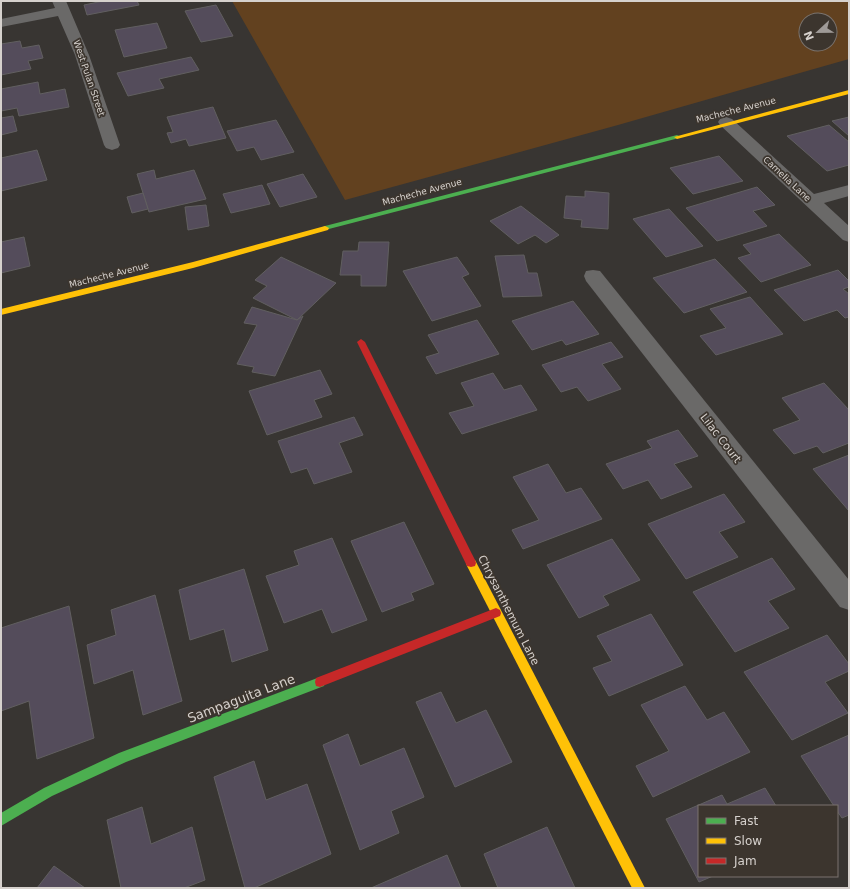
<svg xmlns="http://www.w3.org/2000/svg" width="850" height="889" font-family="'DejaVu Sans',sans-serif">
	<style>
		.green { fill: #62411f; fill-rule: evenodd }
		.building { fill: #544c5b; stroke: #615f60 }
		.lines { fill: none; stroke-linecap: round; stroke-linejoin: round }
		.street { fill: #6a6968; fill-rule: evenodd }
		.fast { fill: #4caf50; fill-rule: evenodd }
		.slow { fill: #ffc107; fill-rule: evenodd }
		.jam { fill: #c62828; fill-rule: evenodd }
		.labels { text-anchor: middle; stroke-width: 3.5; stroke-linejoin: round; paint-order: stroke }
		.far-street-label { font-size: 9px; fill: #d6d1cd; stroke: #3c352e }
		.street-label { font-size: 11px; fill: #d6d1cd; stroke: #3c352e }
		.near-street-label { font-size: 13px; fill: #d6d1cd; stroke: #3c352e }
	</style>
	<rect width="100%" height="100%" fill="#383532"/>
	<path class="green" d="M232 1H849V59L618 125 345 200ZM806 20H830V44H806Z"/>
	<g class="building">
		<path d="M103 1H137L139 5 87 15 84 5Z"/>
		<path d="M216 5 233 36 201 42 185 11Z"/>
		<path d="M157 23 167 48 124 57 115 30Z"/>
		<path d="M20 41 22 48 39 45 43 58 28 61 31 69 1 75V44Z"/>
		<path d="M191 57 199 70 159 79 164 88 128 96 117 73Z"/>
		<path d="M38 82 40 94 65 89 69 107 19 116 17 108 1 111V89Z"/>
		<path d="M213 107 226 138 189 146 186 139 171 143 167 133 173 132 167 117Z"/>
		<path d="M13 116 17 131 1 135V118Z"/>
		<path d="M849 117V136L832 121Z"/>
		<path d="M276 120 294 152 261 160 254 147 237 151 227 131Z"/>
		<path d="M829 125 849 142V165L827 171 787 136Z"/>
		<path d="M37 150 47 180 1 191V158Z"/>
		<path d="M719 156 743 181 693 194 670 168Z"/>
		<path d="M154 170 156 179 194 170 206 199 149 212 137 174Z"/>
		<path d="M303 174 317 197 280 207 267 184Z"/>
		<path d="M262 185 270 204 231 213 223 194Z"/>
		<path d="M757 187 775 205 753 211 767 226 717 241 686 208Z"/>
		<path d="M585 191 609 193 608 229 581 227 582 220 564 218 566 196 585 197Z"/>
		<path d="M143 193 148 209 132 213 127 197Z"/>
		<path d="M206 205 209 226 188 230 185 207Z"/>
		<path d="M521 206 559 235 546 243 535 235 518 244 490 221Z"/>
		<path d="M669 209 703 246 666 257 633 219Z"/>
		<path d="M779 234 811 265 761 282 738 258 751 254 743 245Z"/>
		<path d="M24 237 30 266 1 273V242Z"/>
		<path d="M359 242H389L386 286H361V275H340L343 251H358Z"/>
		<path d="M524 255 528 273H537L542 296 503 297 495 256Z"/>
		<path d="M281 257 336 283 297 320 253 298 267 286 255 280Z"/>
		<path d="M457 257 469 274 462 277 481 306 432 321 403 271Z"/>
		<path d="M715 259 747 292 684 313 653 278Z"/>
		<path d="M838 270 849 281V287L843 289 849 294V317L845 318 837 310 804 321 774 290Z"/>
		<path d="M750 297 783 334 716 355 700 336 726 328 710 309Z"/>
		<path d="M573 301 599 334 566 345 562 340 532 350 512 321Z"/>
		<path d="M252 307 297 320 303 316 275 376 252 372 254 367 237 364 257 325 244 323Z"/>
		<path d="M477 320 499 354 436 374 426 357 439 353 428 335Z"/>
		<path d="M611 342 623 357 602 364 621 389 588 401 577 387 561 392 542 365Z"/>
		<path d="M320 370 332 394 314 400 322 417 267 435 249 391Z"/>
		<path d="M493 373 504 390 521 385 537 410 462 434 449 413 474 406 461 383Z"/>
		<path d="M824 383 849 410V443L823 453 817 446 794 454 773 430 800 420 782 398Z"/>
		<path d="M354 417 363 435 339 443 352 472 314 484 307 468 291 473 278 441Z"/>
		<path d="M678 430 698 456 674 464 692 487 661 499 648 480 623 489 606 464 652 448 647 441Z"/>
		<path d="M849 455V511L813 469Z"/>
		<path d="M548 464 566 493 581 488 602 519 523 549 512 530 539 520 513 477Z"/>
		<path d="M724 494 745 522 719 532 738 557 686 579 648 524Z"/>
		<path d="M404 522 434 584 411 593 414 600 382 612 351 541Z"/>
		<path d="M332 538 367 620 332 633 322 609 284 623 266 576 299 565 294 551Z"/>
		<path d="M612 539 640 580 603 596 609 605 579 618 547 565Z"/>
		<path d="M772 558 795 589 768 601 789 628 735 652 693 592Z"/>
		<path d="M244 569 268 650 232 662 224 629 190 640 179 590Z"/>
		<path d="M155 595 182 701 143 715 133 670 94 684 87 645 116 635 111 610Z"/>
		<path d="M69 606 94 738 37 759 29 701 1 711V628Z"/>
		<path d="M651 614 683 665 609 696 593 668 612 661 597 636Z"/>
		<path d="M827 635 849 664V671L825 682 848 713 792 740 744 672Z"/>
		<path d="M685 686 707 720 724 712 750 752 653 797 636 766 669 751 641 705Z"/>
		<path d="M441 692 456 723 486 710 512 762 455 787 416 702Z"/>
		<path d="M348 734 360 766 404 748 424 797 391 811 399 833 360 850 323 745Z"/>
		<path d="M849 735V815L842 818 837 811V806H834L801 756Z"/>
		<path d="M254 761 266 800 307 784 331 854 254 888H245L214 777Z"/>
		<path d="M765 788 776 806H699V876H713L699 882 666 819 722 795 727 804Z"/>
		<path d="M142 807 151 844 192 827 205 880 184 888H121L107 820Z"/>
		<path d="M547 827 575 888H498L484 854Z"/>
		<path d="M447 855 461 888H371Z"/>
		<path d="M54 866 85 888H37Z"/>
	</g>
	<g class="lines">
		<g class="street">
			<path d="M52 1H66L89 55 120 145 118 148 112 150 106 148 104 145 75 55 58 16 1 27V19L55 8Z"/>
			<path d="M726 117 732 119 814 194 849 185V196L824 203 849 226V242L843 240 720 125 718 122 720 119Z"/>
			<path d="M593 270 600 271 849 580V610L840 607 586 281 584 276 586 271Z"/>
		</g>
		<g class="fast">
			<path d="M677 135 679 136V138L325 230 321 228 325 226Z"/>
			<path d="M320 677 324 678 325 682 324 686 126 762 52 796 1 826V813L44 788 119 753Z"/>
		</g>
		<g class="slow">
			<path d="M849 90V94L677 139 674 137Z"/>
			<path d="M325 226 329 228 328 230 193 268 1 315V309L193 262Z"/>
			<path d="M471 559 475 560 645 888H632L467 566 466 563 467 560Z"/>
		</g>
		<g class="jam">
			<path d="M361 339 365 342 475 560 476 563 475 566 471 567 467 566 357 342Z"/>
			<path d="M496 608 500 610 501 613 500 616 320 687 316 686 315 682 316 678Z"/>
		</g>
	</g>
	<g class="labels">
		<g class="far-street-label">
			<text transform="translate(89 78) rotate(71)" y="3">West Pulan Street</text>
			<text transform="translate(736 110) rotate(-14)" y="3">Macheche Avenue</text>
			<text transform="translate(787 179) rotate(43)" y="3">Camelia Lane</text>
			<text transform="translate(422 192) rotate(-15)" y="3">Macheche Avenue</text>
			<text transform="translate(109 275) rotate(-14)" y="3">Macheche Avenue</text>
		</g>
		<g class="street-label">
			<text transform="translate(721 438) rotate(52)" y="4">Lilac Court</text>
			<text transform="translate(509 610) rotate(63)" y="4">Chrysanthemum Lane</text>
		</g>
		<g class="near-street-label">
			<text transform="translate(241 698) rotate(-21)" y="5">Sampaguita Lane</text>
		</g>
	</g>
	<rect width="850" height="889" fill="none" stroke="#d6d1cd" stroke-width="4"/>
	<rect x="698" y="805" width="140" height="72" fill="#3c352e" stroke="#7a736e"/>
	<rect x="706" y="818" width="20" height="6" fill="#4caf50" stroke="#7a736e"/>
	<text x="734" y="825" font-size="12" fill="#d6d1cd">Fast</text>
	<rect x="706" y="838" width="20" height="6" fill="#ffc107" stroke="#7a736e"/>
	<text x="734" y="845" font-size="12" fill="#d6d1cd">Slow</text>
	<rect x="706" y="858" width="20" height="6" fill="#c62828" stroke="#7a736e"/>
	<text x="734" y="865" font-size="12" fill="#d6d1cd">Jam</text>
	<g transform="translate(818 32) rotate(248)"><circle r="19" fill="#3c352e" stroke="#7a736e"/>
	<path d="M0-3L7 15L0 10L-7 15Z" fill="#9f9a97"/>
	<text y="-6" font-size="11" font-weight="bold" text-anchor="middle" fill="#d6d1cd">N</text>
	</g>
</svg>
